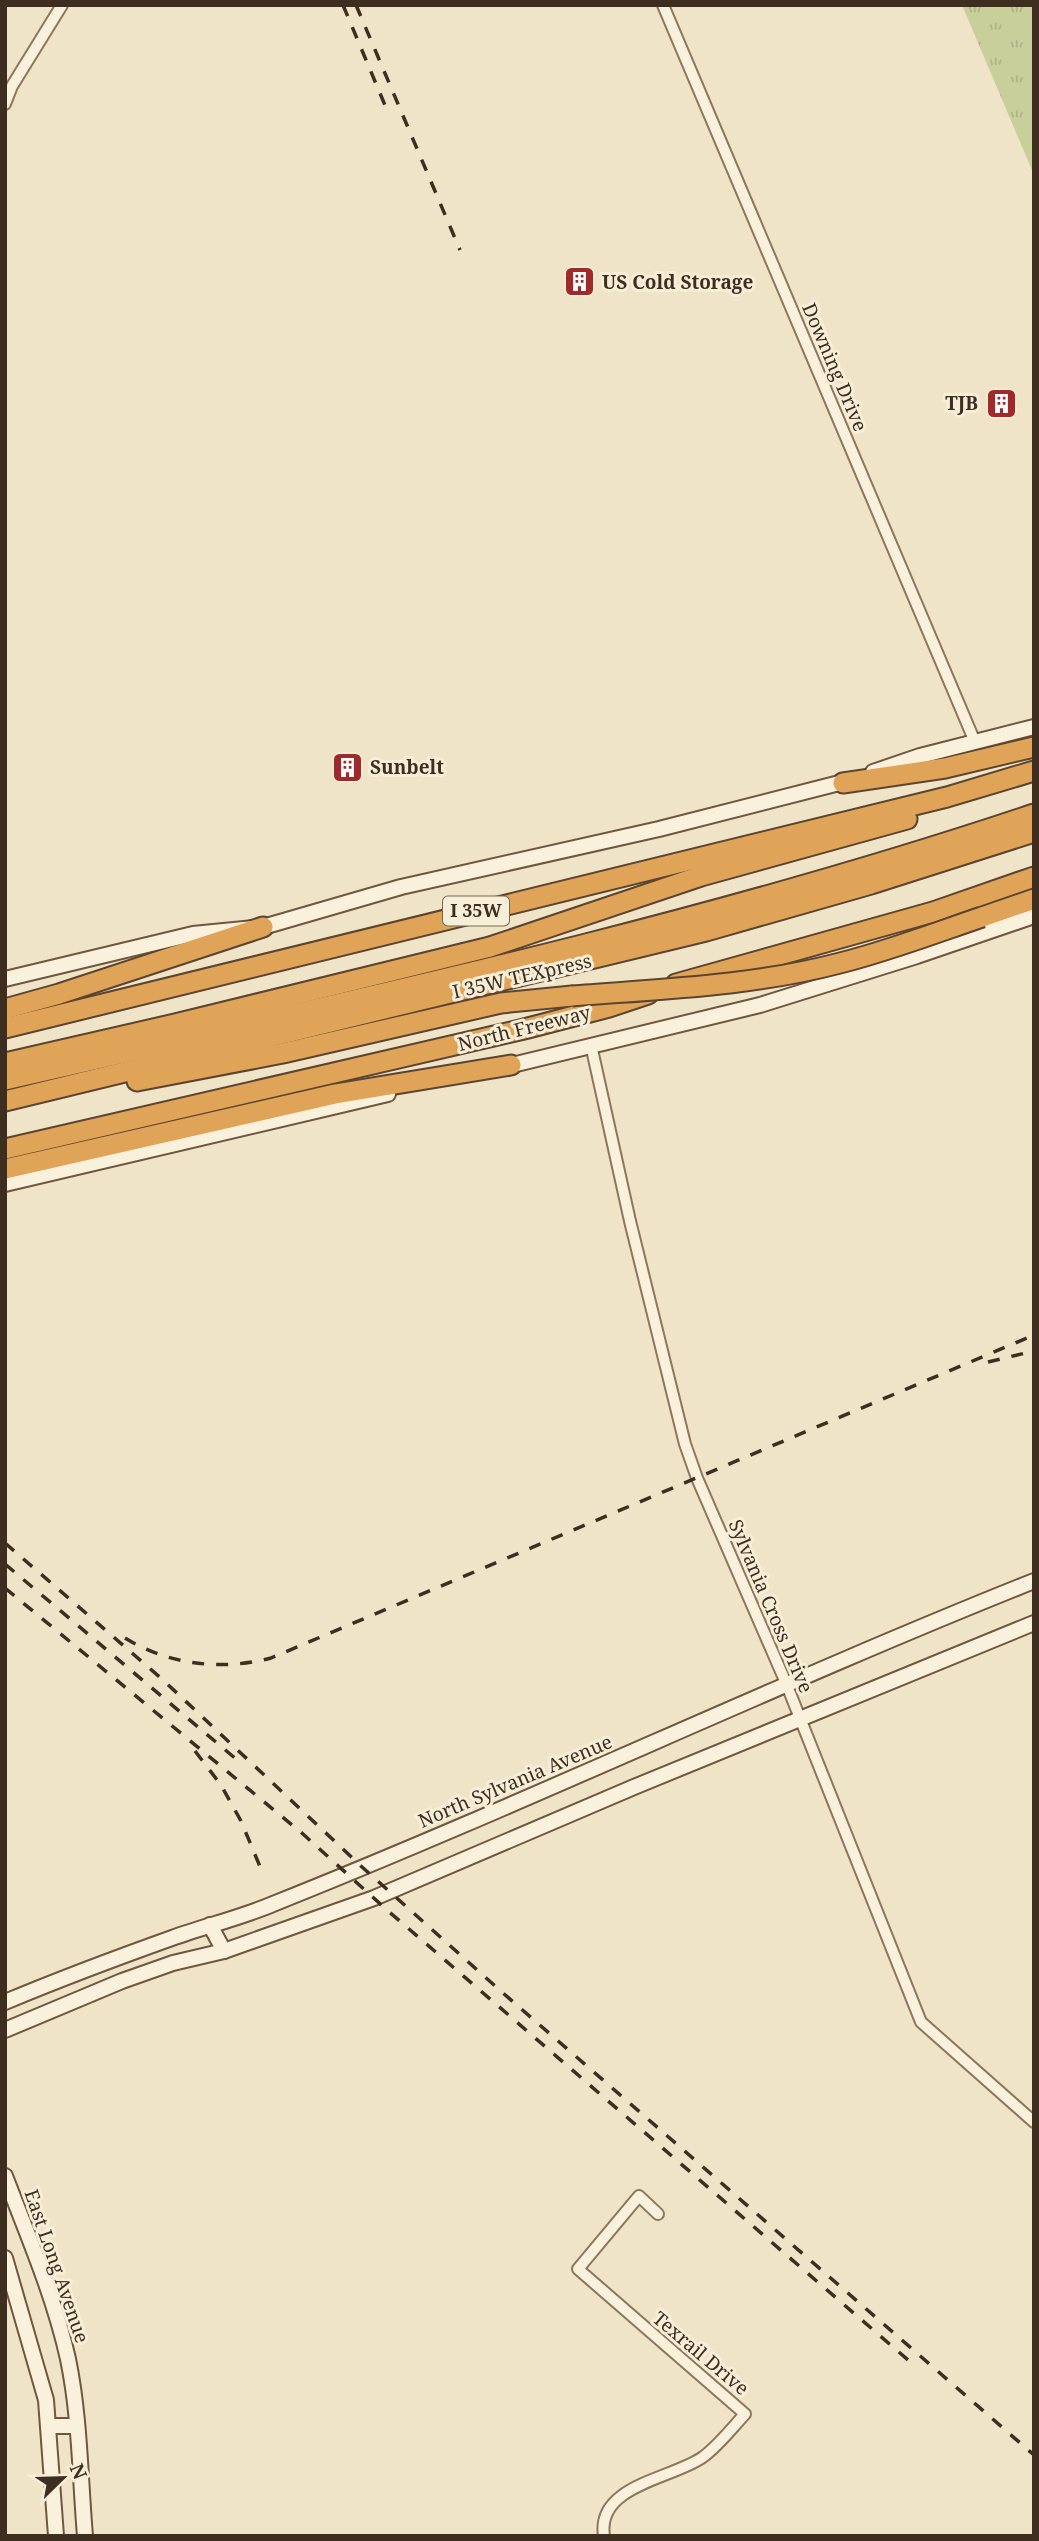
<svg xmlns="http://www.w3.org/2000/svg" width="1039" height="2541" font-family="'Noto Serif',serif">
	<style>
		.grass { fill: url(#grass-tufts) }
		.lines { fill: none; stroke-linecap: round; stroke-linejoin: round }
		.minor-casing { stroke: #8d765c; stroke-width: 14 }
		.secondary-casing { stroke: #6f573f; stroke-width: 18 }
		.motorway-casing { stroke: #5b4430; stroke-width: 23 }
		.minor { stroke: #faf1dc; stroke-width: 10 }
		.secondary { stroke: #faf1dc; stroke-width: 14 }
		.motorway { stroke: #e0a458; stroke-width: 19 }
		.rail { stroke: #3d2e20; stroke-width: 3.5; stroke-dasharray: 12 12; stroke-linecap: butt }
		.motorway-bridge-casing { stroke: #5b4430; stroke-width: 23; stroke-linecap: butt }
		.motorway-bridge { stroke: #e0a458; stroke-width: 19 }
		.labels { text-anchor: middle; stroke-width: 6; stroke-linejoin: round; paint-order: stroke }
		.shield { fill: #f7eed8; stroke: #756857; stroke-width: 2 }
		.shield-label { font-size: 18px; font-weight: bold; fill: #3d2e20 }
		.poi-label { font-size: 19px; font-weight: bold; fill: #3d2e20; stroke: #f7eed8; text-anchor: start }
		.street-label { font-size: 19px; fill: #3d2e20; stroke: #f7eed8 }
	</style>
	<defs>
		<pattern id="grass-tufts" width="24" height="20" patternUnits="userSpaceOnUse" patternTransform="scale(1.75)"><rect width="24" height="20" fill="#c9cf9b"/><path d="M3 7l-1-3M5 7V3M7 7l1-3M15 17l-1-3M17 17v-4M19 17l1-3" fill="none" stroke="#aeb285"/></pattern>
	</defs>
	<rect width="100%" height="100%" fill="#f0e4c8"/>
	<path class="grass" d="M962 5H1034V175Z"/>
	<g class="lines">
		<defs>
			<g id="minor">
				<path d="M663 5 975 742"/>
				<path d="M5 104 12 86 62 5"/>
				<path d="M591 1045 630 1221 685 1444 697 1478 786 1683 921 2022 1034 2122"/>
				<path d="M604 2536C596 2485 672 2479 703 2457 719 2445 732 2428 745 2414L578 2269 639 2196 658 2214"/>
			</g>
			<g id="secondary">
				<path d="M873 772 920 756 1034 727"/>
				<path d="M5 979 193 934 263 927 401 887 659 829 851 780"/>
				<path d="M504 1067 760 1005 917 956 1034 916"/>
				<path d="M5 1184 388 1094"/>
				<path d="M210 1925 224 1951"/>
				<path d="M5 2002C60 1979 116 1958 172 1938 205 1926 240 1918 273 1904 529 1802 778 1683 1034 1581"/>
				<path d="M5 2030 122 1981 173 1963 224 1951 374 1898 634 1787 1034 1623"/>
				<path d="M5 2176C28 2236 54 2296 68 2359 80 2417 80 2477 85 2536"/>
				<path d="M5 2258 46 2400 56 2536"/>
				<path d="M49 2426H76"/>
			</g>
			<g id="motorway">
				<path d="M843 783 945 768 1034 747"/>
				<path d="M982 917 1034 899"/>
				<path d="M676 984 933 912 1034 877"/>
				<path d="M5 1009 59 994 263 927"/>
				<path d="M5 1028 947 797 1034 771"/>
				<path d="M5 1063 175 1024 490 947 701 876 907 819"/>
				<path d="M5 1080C350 1001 698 927 1034 814"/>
				<path d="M137 1081 283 1053 501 1003 572 996"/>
				<path d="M5 1101 706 931 871 884 1034 832"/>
				<path d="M5 1149 524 1029 609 1007 648 994"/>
				<path d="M5 1169 335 1094 511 1065"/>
			</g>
		</defs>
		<use href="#minor" class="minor-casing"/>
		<use href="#secondary" class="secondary-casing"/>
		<use href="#motorway" class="motorway-casing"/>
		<use href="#minor" class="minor"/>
		<use href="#secondary" class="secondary"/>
		<use href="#motorway" class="motorway"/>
		<g class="rail">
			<path d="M343 5 387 110"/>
			<path d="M356 5 460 250"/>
			<path d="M988 1362 1034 1351"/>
			<path d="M5 1543 162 1679 362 1867 503 1993 1034 2455"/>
			<path d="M5 1564 236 1759"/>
			<path d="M5 1588 303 1834 387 1910 915 2366"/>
			<path d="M125 1638C169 1665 222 1671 271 1658L1034 1335"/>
			<path d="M195 1751 221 1785 241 1821 261 1869"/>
		</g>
		<defs>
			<path id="motorway-bridge" d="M572 996C661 989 753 986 840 963 888 951 935 933 982 917"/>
		</defs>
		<use href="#motorway-bridge" class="motorway-bridge-casing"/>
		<use href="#motorway-bridge" class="motorway-bridge"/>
	</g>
	<defs>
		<symbol id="building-square" viewBox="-11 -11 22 22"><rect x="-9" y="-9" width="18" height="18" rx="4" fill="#9e2a2b" stroke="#f7eed8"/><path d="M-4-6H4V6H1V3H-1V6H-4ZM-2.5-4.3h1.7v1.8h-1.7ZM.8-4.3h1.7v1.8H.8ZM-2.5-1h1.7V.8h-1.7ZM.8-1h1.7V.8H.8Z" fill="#fff"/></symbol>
	</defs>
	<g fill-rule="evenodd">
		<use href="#building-square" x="562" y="264" width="35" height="35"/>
		<use href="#building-square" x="984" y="386" width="35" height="35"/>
		<use href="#building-square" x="330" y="750" width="35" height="35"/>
	</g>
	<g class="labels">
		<rect class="shield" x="443" y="896.5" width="66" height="29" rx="5"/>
		<g class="shield-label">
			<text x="476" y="917">I 35W</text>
		</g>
		<g class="poi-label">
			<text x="602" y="289">US Cold Storage</text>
			<text x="978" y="410" text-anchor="end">TJB</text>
			<text x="370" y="774">Sunbelt</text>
		</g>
		<g class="street-label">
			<text transform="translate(835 367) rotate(67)" y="7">Downing Drive</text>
			<text transform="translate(522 976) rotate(-13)" y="7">I 35W TEXpress</text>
			<text transform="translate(524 1028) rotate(-14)" y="7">North Freeway</text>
			<text transform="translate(771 1606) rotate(67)" y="7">Sylvania Cross Drive</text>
			<text transform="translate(515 1781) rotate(-23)" y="7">North Sylvania Avenue</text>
			<text transform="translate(57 2266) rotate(71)" y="7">East Long Avenue</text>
			<text transform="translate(701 2353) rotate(40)" y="7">Texrail Drive</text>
		</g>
	</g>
	<rect width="1039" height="2541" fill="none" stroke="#3d2e20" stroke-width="14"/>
	<g transform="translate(63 2478) rotate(67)" stroke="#f7eed8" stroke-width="5" paint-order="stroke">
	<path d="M0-5L12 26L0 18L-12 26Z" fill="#3d2e20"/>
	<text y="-10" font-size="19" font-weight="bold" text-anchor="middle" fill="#3d2e20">N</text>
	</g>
</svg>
